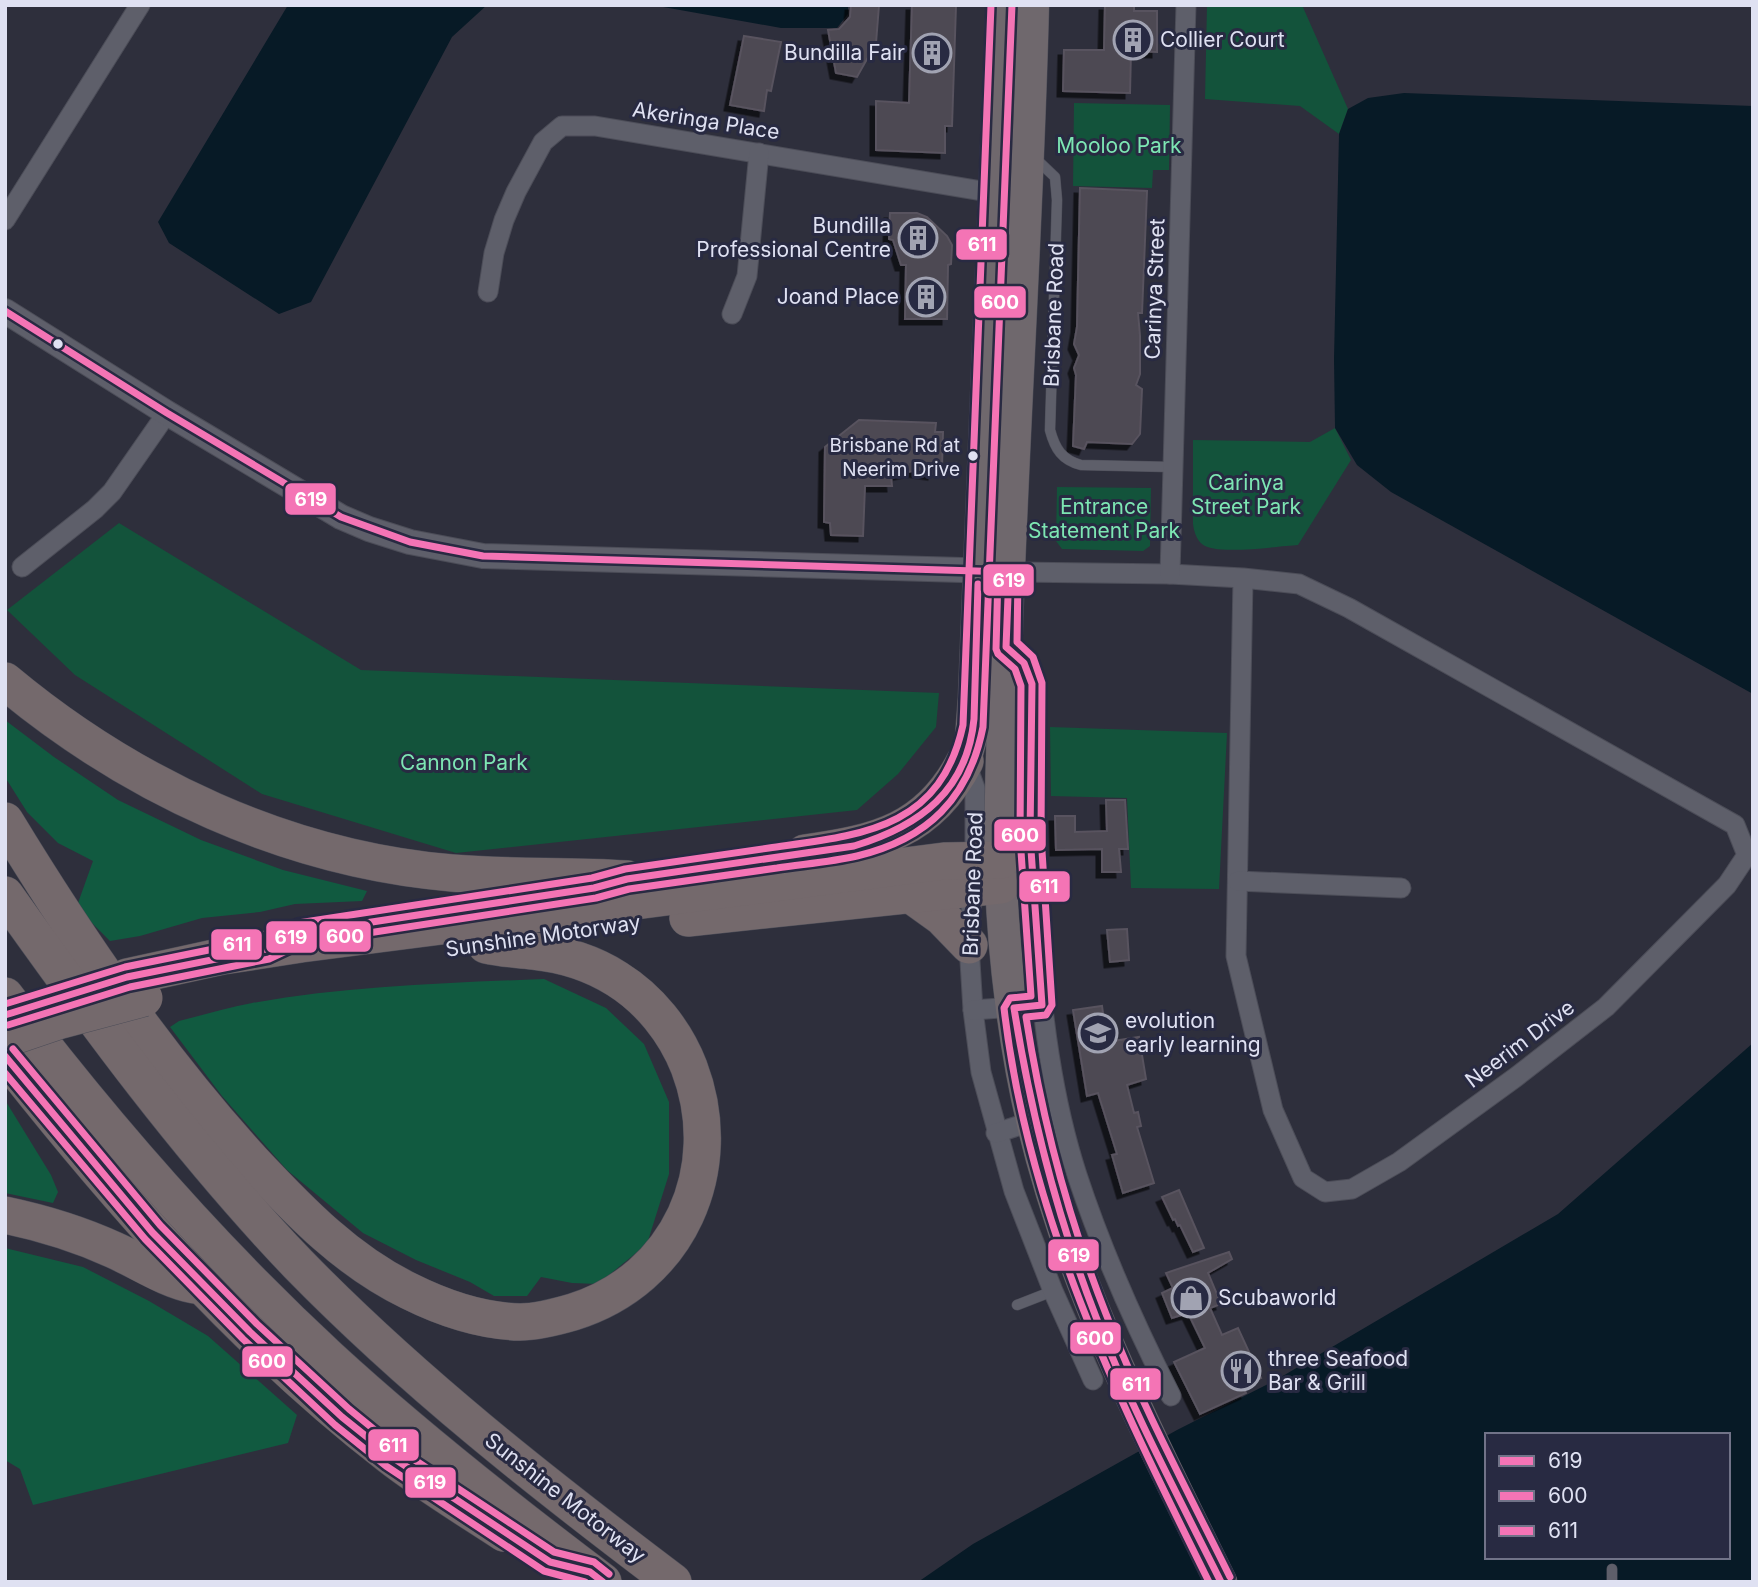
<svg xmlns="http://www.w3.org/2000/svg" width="1758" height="1587" font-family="Inter,sans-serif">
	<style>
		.green { fill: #13533b }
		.forest { fill: #115a40 }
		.water { fill: #071a26; fill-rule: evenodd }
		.building { fill: #4d4952; stroke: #58535e; stroke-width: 2; filter: url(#shadow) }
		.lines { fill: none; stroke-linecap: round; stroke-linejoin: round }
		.service-casing { stroke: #4c4d58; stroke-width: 11 }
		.minor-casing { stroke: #4c4d58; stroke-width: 21 }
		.tertiary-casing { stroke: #4c4d58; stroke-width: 26 }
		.primary-casing { stroke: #4c4d58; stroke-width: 33 }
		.motorway-casing { stroke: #4c4d58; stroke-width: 38 }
		.service { stroke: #5e5f6a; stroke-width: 10 }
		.minor { stroke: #5e5f6a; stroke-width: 19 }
		.tertiary { stroke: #5e5f6a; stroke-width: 24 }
		.primary { stroke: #6f686d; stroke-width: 32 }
		.motorway { stroke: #74696c; stroke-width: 37 }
		.motorway-bridge-casing { stroke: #4c4d58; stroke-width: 38; stroke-linecap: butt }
		.motorway-bridge { stroke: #74696c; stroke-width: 37 }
		.bus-1-casing { stroke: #282a42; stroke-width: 12 }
		.bus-2-casing { stroke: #282a42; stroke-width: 12 }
		.bus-3-casing { stroke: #282a42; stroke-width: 12 }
		.bus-1 { stroke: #f474b5; stroke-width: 7 }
		.bus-2 { stroke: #f474b5; stroke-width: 7 }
		.bus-3 { stroke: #f474b5; stroke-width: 7 }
		.bus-dot { fill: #dfe1f2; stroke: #282a42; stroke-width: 2.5 }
		.labels { text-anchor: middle; stroke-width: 6; stroke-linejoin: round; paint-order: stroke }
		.bus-label { font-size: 19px; fill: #dfe1f2; stroke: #282a42; text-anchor: end }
		.poi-label { font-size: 21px; fill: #dfe1f2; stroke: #282a42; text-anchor: start }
		.street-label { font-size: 21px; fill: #dfe1f2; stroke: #282a42 }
		.park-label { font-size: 21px; fill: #7de6b3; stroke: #282a42 }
		.line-badge { stroke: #282a42; stroke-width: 2.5 }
		.badge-label { font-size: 19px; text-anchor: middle; font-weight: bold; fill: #fff }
	</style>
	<defs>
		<filter id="shadow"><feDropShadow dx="-5.5" dy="5.5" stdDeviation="0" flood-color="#0009"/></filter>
	</defs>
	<rect width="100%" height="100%" fill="#2e2f3c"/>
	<g class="green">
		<path d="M1207 5H1302L1348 109 1339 134 1300 106 1205 99Z"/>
		<path d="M1074 103 1170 105 1169 170H1153L1152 188 1073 186Z"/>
		<path d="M1335 428 1351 460 1298 545C1278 546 1215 556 1202 544 1196 539 1194 531 1193 524V440L1310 442Z"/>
		<path d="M1057 487 1151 488 1150 546 1143 551 1062 549 1056 541Z"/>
		<path d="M119 523 361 670 939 693 936 727 898 774 857 810 456 853 262 794 75 675 7 610Z"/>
		<path d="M1050 727 1227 733 1219 889 1131 888 1127 798 1051 796Z"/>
	</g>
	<g class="forest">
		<path d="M5 720 54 757 118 800 201 840 283 870 367 891 362 901 295 904 260 912 202 918 140 936 110 941 88 919 78 903 93 861 58 843 27 812 5 777Z"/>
		<path d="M544 979 606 1008 644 1044 669 1102V1174L647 1244 598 1284 572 1283 541 1277 527 1296H494L470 1282 416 1260 363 1233 287 1170 222 1096 170 1027 179 1021C203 1015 227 1008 252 1003 348 986 446 983 544 979Z"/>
		<path d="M5 1100 51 1175 58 1192 53 1203 5 1193Z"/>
		<path d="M5 1248 83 1267 149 1301 208 1336 297 1415 288 1443 33 1505 20 1469 5 1460Z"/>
	</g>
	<g class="water">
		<path d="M288 5H487L452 37 311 302 279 314 169 243 158 222Z"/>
		<path d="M652 5H848V14L837 28H781Z"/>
		<path d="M1404 93 1753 106V694L1391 492 1357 465 1335 428 1334 359 1339 134 1348 109 1368 98Z"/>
		<path d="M1753 1043V1582H918L973 1544 1177 1430 1276 1380 1558 1214ZM1487 1435H1728V1557H1487Z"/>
	</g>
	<g class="building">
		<path d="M851 5H879L876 43 857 77 836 73 828 30 839 29 850 17Z"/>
		<path d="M912 5H956L952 126H945V153L876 150V101L909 103Z"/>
		<path d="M1105 5H1134V11H1157V52L1131 51 1130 93 1063 91 1064 50H1104Z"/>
		<path d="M744 36 781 42 771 91 767 90 764 111 730 105Z"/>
		<path d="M1080 188 1147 191 1142 313H1138L1140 336V374L1136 385 1142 389 1140 434 1132 444 1087 442 1084 449 1073 446 1076 375 1074 368 1079 355 1074 344 1077 327Z"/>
		<path d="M890 213H917L927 217 947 236 952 245 951 264 948 265 947 319H905L906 265H901L893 240 889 239Z"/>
		<path d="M859 420 936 423 935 432H943L942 466 934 467 933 474 912 471 891 476 892 486H865L863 536 831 535 830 523 824 522 825 447Z"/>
		<path d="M1106 800H1125L1128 849H1119L1121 872H1102V849L1056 850 1055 816H1075V832L1107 831Z"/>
		<path d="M1127 929 1129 960 1110 962 1107 930Z"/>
		<path d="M1102 1006 1107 1042 1139 1037 1146 1079 1127 1085 1134 1113 1138 1112 1141 1126 1137 1127 1154 1183 1123 1193 1112 1155 1117 1154 1098 1093 1087 1096 1073 1010Z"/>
		<path d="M1179 1190 1204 1248 1193 1252 1180 1225 1178 1226 1175 1219 1173 1220 1162 1197Z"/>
		<path d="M1229 1252 1232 1259 1208 1273 1221 1304 1210 1308 1222 1335 1238 1328 1261 1378 1243 1386 1246 1393 1200 1414 1174 1362 1205 1348 1188 1313 1172 1318 1162 1293 1173 1288 1166 1273Z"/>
	</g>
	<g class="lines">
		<defs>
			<g id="service">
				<path d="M1035 158 1055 177 1057 200 1050 430C1055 449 1062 460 1081 465L1172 467"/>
				<path d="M1017 1305 1053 1291"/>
				<path d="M1612 1569V1582"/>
			</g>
			<g id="minor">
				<path d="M5 220 140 5"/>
				<path d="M488 292 494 253 504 220 516 192 543 142 562 126H595L994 193 1027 194"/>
				<path d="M732 314 747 276 759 153"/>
				<path d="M22 567 95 509 112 492 167 413"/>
				<path d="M1009 572 1170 574 1243 578 1236 956 1273 1110 1303 1178 1325 1192 1352 1189 1399 1162 1516 1077 1606 1007 1727 885 1747 855 1735 825 1349 608 1299 584 1243 578"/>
				<path d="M1170 574 1186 5"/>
				<path d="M1006 647 1024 663 1032 684C1032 734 1030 784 1030 833 1030 867 1034 901 1036 934 1042 1015 1052 1098 1077 1175 1102 1251 1135 1325 1171 1396"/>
				<path d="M965 761 975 788V847L969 945 973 1010 981 1072 1014 1191 1053 1291 1093 1380"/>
				<path d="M1238 881 1401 888"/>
				<path d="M973 1010 1042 1005"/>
				<path d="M996 1133 1033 1121"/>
			</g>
			<path id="tertiary" d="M5 311 167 413 341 517 369 529 410 542 483 556 997 571"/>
			<g id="primary">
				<path d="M1033 5C1028 211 1014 417 1007 622 1004 709 999 796 1001 882 1004 960 1015 1049 1033 1124 1072 1287 1147 1432 1221 1582"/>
				<path d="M965 761 971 738 974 698 1002 5"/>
			</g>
			<g id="motorway">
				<path d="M5 681C131 786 287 859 452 873 510 878 568 875 627 879"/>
				<path d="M5 821C78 941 158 1058 253 1162 300 1212 347 1261 409 1291 443 1308 481 1321 520 1322 538 1322 556 1317 573 1312 679 1279 728 1169 689 1067 675 1031 649 999 617 979 592 963 562 954 533 951 517 949 503 949 486 945"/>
				<path d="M805 853C877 843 929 831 965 761"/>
				<path d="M910 894 942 917 969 945"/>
				<path d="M5 895C96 1023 189 1150 298 1264 413 1382 542 1483 673 1582"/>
				<path d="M688 918 1001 885"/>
				<path d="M127 977 223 956 301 944 944 861 1001 860"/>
				<path d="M5 996C103 1125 210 1248 329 1358 416 1438 509 1511 603 1582"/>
				<path d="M5 1056C119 1201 243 1342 390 1456 426 1484 466 1508 504 1533"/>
				<path d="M5 1215C43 1223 79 1234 114 1250 141 1262 165 1279 194 1285"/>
			</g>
		</defs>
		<use href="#service" class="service-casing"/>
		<use href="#minor" class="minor-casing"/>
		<use href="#tertiary" class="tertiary-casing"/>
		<use href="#primary" class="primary-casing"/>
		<use href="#motorway" class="motorway-casing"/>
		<use href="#service" class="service"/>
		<use href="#minor" class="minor"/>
		<use href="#tertiary" class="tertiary"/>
		<use href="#primary" class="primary"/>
		<use href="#motorway" class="motorway"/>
		<defs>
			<path id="motorway-bridge" d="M5 1039 58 1021 144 998"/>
		</defs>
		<use href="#motorway-bridge" class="motorway-bridge-casing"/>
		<use href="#motorway-bridge" class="motorway-bridge"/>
		<defs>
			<g id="bus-1">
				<path d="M5 311 167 413 341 517 410 542 483 556 1009 572 1006 647 1024 663 1032 684 1030 836 1042 1005 1014 1008C1031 1114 1057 1217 1096 1317 1131 1408 1177 1494 1221 1582"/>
				<path d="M5 1015 127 977 266 949 300 933 594 888 627 879 854 846C920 826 967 791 974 719L978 584"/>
				<path d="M5 1056 152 1232 250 1332 342 1417 392 1457 550 1562 590 1572 603 1582"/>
			</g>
			<g id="bus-2">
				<path d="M998 575 996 649 998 654 1015 669 1021 686 1020 837 1031 996 1010 998 1004 1008C1028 1216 1117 1397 1209 1582"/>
				<path d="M8 1025 130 987 269 959 303 943 596 898 629 889C679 882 728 875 777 868 804 864 831 862 857 856 928 839 969 798 983 727L1012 5"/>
				<path d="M5 1073 145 1239 243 1339 335 1425 386 1466 544 1571 585 1582"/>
			</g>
			<g id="bus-3">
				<path d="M1018 575 1017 642 1033 657 1042 683 1041 836 1052 1005 1046 1015 1026 1017C1042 1119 1068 1218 1106 1314 1141 1404 1187 1490 1230 1577"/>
				<path d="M5 1004 125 967 263 939 298 923 592 878 625 869C673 862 721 855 769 848 859 835 940 831 963 725L991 5"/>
				<path d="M13 1049 160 1225 257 1324 349 1409 398 1449 554 1552 594 1562 609 1574"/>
			</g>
		</defs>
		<use href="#bus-1" class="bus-1-casing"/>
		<use href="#bus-2" class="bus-2-casing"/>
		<use href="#bus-3" class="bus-3-casing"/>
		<use href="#bus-1" class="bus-1"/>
		<use href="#bus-2" class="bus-2"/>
		<use href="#bus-3" class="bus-3"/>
	</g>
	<defs>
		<symbol id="building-ring" viewBox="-11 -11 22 22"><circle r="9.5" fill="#282a42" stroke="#a1a3b2" stroke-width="1.5"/><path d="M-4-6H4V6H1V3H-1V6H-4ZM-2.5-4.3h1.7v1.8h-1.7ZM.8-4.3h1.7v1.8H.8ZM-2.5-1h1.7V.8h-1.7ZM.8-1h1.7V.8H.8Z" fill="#a1a3b2"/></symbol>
		<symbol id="school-ring" viewBox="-11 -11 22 22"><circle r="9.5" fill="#282a42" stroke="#a1a3b2" stroke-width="1.5"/><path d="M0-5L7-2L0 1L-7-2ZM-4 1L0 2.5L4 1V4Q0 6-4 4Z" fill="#a1a3b2"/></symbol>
		<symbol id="shop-ring" viewBox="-11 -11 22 22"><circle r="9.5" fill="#282a42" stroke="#a1a3b2" stroke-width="1.5"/><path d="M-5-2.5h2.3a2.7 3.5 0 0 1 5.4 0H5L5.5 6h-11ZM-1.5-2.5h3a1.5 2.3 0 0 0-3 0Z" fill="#a1a3b2"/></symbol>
		<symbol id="restaurant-ring" viewBox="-11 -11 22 22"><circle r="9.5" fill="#282a42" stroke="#a1a3b2" stroke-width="1.5"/><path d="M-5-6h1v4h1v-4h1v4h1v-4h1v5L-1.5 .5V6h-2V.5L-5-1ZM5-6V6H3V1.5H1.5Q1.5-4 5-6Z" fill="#a1a3b2"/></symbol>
	</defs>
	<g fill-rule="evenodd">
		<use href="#building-ring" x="1111" y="18" width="44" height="44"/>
		<use href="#building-ring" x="910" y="31" width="44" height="44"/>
		<use href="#building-ring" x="896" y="216" width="44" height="44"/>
		<use href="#building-ring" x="904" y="275" width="44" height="44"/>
		<use href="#school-ring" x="1076" y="1011" width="44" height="44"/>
		<use href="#shop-ring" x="1169" y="1276" width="44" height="44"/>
		<use href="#restaurant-ring" x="1219" y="1349" width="44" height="44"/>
	</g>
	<g class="bus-dot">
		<circle cx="58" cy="344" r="6"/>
		<circle cx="973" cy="456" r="6"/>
	</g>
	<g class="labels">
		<g class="bus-label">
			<text x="960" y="452">Brisbane Rd at<tspan x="960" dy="24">Neerim Drive</tspan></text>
		</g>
		<g class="poi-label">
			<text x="1160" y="47">Collier Court</text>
			<text x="905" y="60" text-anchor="end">Bundilla Fair</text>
			<text x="891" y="233" text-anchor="end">Bundilla<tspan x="891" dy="24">Professional Centre</tspan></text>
			<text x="899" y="304" text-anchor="end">Joand Place</text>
			<text x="1125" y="1028">evolution<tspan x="1125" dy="24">early learning</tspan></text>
			<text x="1218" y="1305">Scubaworld</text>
			<text x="1268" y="1366">three Seafood<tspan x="1268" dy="24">Bar &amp; Grill</tspan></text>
		</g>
		<g class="street-label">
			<text transform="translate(706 121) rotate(9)" y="7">Akeringa Place</text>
			<text transform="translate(1155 289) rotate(-88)" y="7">Carinya Street</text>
			<text transform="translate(1054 315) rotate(-88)" y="7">Brisbane Road</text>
			<text transform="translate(973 884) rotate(-88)" y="7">Brisbane Road</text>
			<text transform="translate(543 936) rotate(-8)" y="7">Sunshine Motorway</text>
			<text transform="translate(1520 1044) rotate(-37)" y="7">Neerim Drive</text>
			<text transform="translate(565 1498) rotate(38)" y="7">Sunshine Motorway</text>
		</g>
		<g class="park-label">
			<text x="1119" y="153">Mooloo Park</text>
			<text x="1246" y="490">Carinya<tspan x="1246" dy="24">Street Park</tspan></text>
			<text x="1104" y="514">Entrance<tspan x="1104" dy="24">Statement Park</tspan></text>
			<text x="464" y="770">Cannon Park</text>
		</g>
	</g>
	<g class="line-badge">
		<rect x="955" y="228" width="53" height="33" rx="7" fill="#f474b5"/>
		<rect x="973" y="285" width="54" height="34" rx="7" fill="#f474b5"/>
		<rect x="284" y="482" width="53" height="34" rx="7" fill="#f474b5"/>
		<rect x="982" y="563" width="53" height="34" rx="7" fill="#f474b5"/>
		<rect x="993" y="818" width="54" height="34" rx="7" fill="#f474b5"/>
		<rect x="1018" y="870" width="53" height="33" rx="7" fill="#f474b5"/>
		<rect x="318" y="920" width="54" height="33" rx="7" fill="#f474b5"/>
		<rect x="265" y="920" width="53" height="34" rx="7" fill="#f474b5"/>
		<rect x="210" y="928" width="53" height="33" rx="7" fill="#f474b5"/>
		<rect x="1047" y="1238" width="53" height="34" rx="7" fill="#f474b5"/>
		<rect x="1069" y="1321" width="53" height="34" rx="7" fill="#f474b5"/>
		<rect x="241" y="1345" width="53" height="33" rx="7" fill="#f474b5"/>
		<rect x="1109" y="1367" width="53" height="34" rx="7" fill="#f474b5"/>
		<rect x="367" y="1428" width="53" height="34" rx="7" fill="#f474b5"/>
		<rect x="404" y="1466" width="53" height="33" rx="7" fill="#f474b5"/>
	</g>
	<g class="badge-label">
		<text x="982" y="251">611</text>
		<text x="1000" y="309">600</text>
		<text x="311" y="506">619</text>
		<text x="1009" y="587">619</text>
		<text x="1020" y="842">600</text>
		<text x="1044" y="893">611</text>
		<text x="345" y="943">600</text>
		<text x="291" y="944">619</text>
		<text x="237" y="951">611</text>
		<text x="1074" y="1262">619</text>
		<text x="1095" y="1345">600</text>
		<text x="267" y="1368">600</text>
		<text x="1136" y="1391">611</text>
		<text x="393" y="1452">611</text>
		<text x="430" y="1489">619</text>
	</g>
	<rect width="1758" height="1587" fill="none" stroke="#dfe1f2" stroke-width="14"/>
	<rect x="1485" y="1433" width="245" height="126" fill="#282a42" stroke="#717388" stroke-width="2"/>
	<rect x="1499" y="1456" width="35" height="10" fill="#f474b5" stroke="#717388" stroke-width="2"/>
	<text x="1548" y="1468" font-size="21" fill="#dfe1f2">619</text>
	<rect x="1499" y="1491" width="35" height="10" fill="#f474b5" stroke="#717388" stroke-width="2"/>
	<text x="1548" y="1503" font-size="21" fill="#dfe1f2">600</text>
	<rect x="1499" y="1526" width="35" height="10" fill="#f474b5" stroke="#717388" stroke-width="2"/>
	<text x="1548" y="1538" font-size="21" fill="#dfe1f2">611</text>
</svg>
